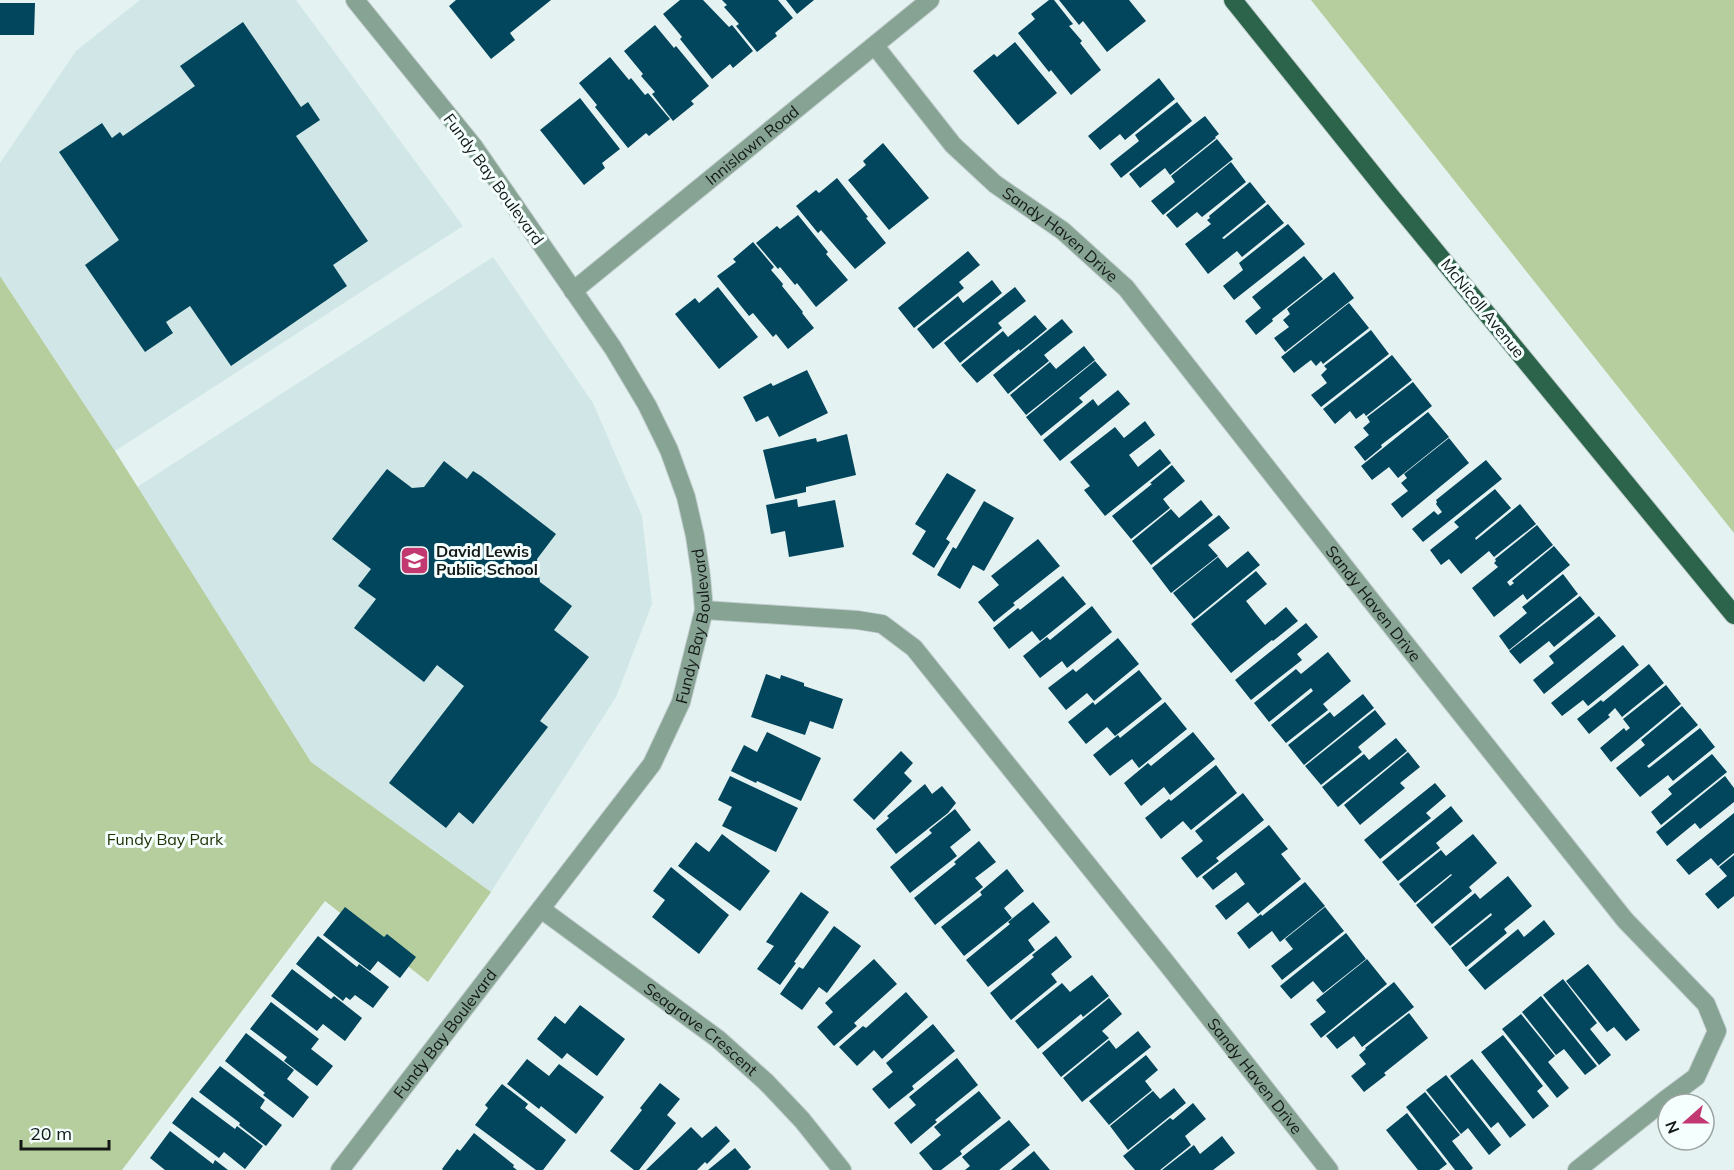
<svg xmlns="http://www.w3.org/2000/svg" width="1734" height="1170" font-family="Mulish,sans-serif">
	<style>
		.built { fill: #d1e7e7 }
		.green { fill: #b6ce9d }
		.building { fill: #01465c }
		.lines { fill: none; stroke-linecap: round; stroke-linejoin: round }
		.minor-casing { stroke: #c3cfcf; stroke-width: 20 }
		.major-casing { stroke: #c3cfcf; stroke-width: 20 }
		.minor { stroke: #86a394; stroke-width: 18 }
		.major { stroke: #2b644a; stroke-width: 18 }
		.labels { text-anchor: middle; stroke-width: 6; stroke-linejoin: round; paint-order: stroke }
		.street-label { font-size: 16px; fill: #131817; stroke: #f4fffe }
		.poi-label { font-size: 16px; font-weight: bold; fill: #131817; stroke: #f4fffe; text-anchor: start }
		.park-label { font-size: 16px; fill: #1f3003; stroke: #f4fffe }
	</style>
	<rect width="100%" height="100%" fill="#e5f2f2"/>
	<g class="built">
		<path d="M140 0H296L463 226 115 451 0 276V163L76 51Z"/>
		<path d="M493 257 593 403 642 516 652 604 616 697 491 892 311 762 137 487Z"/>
	</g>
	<g class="green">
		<path d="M1311 0H1734V533Z"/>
		<path d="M0 276 115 451 311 762 491 892 428 982 325 901 122 1170H0Z"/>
	</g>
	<g class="building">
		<path d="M456 0H551L510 33 515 40 491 59 449 6Z"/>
		<path d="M680 0H703L729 27 732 25 753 51 733 68 730 64 712 79 680 39 682 37 663 14Z"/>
		<path d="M722 0H778L793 18 775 33 777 36 757 52 736 26 739 24 724 7 727 5Z"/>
		<path d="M786 0H814L797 14Z"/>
		<path d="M1049 0H1054L1073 24 1069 26 1082 41 1080 43 1101 70 1071 95 1051 70 1049 72 1018 33 1035 19 1031 14Z"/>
		<path d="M1059 0H1129L1146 21 1107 52 1083 21 1079 25Z"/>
		<path d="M0 3H35L34 35H0Z"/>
		<path d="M243 22 301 107 308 102 320 120 296 136 368 241 333 265 347 286 231 366 190 306 166 322 173 333 145 352 85 265 119 240 59 152 102 123 112 138 120 132 123 136 195 86 180 66Z"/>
		<path d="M655 25 674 48 676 46 709 86 691 101 694 104 673 121 652 94 655 92 641 76 643 74 624 51Z"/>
		<path d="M1015 42 1057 93 1018 125 973 71 994 54 997 57Z"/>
		<path d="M610 57 629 80 631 78 645 95 648 93 670 119 649 136 646 133 628 148 595 107 597 105 579 83Z"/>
		<path d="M1159 78 1175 99 1125 140 1120 134 1100 150 1088 136Z"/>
		<path d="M580 98 620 149 602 163 605 168 584 185 540 130Z"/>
		<path d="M1177 102 1192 121 1121 178 1110 164 1139 141 1135 135Z"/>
		<path d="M1205 116 1219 134 1215 137 1216 138 1170 175 1165 168 1140 188 1129 174Z"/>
		<path d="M1217 139 1233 159 1163 215 1151 201 1175 182 1171 176Z"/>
		<path d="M883 143 929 198 889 230 848 180 866 165 863 161Z"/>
		<path d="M1231 162 1246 182 1202 217 1197 212 1177 228 1166 215Z"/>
		<path d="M837 178 868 217 866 218 886 243 855 269 821 230 818 233 796 206 816 190 819 193Z"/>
		<path d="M1250 182 1266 202 1222 238 1224 239 1268 204 1284 223 1242 257 1237 251 1208 274 1185 244 1211 224 1207 220 1210 218 1209 216Z"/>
		<path d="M798 215 828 252 826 254 848 280 816 307 797 283 795 285 780 267 778 269 756 243 777 226 780 229Z"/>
		<path d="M1288 224 1305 244 1234 300 1223 286 1243 270 1239 263Z"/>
		<path d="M753 242 774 267 771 270 783 284 782 286 803 312 802 313 814 328 788 349 776 334 773 337 753 313 749 316 717 276 736 262 733 259Z"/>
		<path d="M968 251 980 265 959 282 964 288 914 328 898 308Z"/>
		<path d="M1304 256 1323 279 1272 319 1273 321 1256 335 1245 321 1261 308 1252 297Z"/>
		<path d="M1334 272 1354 298 1285 352 1274 338 1289 327 1283 320 1290 314 1287 309Z"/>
		<path d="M992 280 1002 293 933 349 917 329 958 296 963 303Z"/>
		<path d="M718 287 758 337 719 369 675 314 695 298 699 303Z"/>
		<path d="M1015 287 1026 301 998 323 1002 328 960 363 944 343Z"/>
		<path d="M1349 303 1369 328 1323 364 1321 361 1316 366 1311 360 1294 373 1281 357Z"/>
		<path d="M1035 315 1047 329 1020 351 1019 349 977 383 961 365 1003 331 1008 337Z"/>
		<path d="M1062 319 1073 332 1044 355 1049 361 1008 394 993 375Z"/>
		<path d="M1371 330 1389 354 1321 407 1311 395 1327 383 1321 375 1327 369 1324 366Z"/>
		<path d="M1084 346 1095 360 1026 415 1010 395 1050 362 1056 369Z"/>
		<path d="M1392 355 1412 380 1366 416 1364 413 1356 419 1350 411 1335 424 1323 409Z"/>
		<path d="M1095 361 1107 375 1079 398 1083 402 1041 436 1026 417Z"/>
		<path d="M807 370 828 413 779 437 768 416 756 422 743 397 771 383 773 386Z"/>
		<path d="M1413 382 1432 406 1381 445 1382 447 1365 461 1354 447 1369 435 1363 428 1370 422 1367 417Z"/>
		<path d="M1118 390 1130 404 1060 461 1043 440 1093 399 1098 406Z"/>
		<path d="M1428 412 1449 437 1398 478 1389 467 1372 480 1361 466Z"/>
		<path d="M1145 421 1155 435 1129 455 1138 467 1160 449 1171 463 1105 516 1084 490 1090 486 1070 462 1115 427 1124 438Z"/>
		<path d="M847 434 856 475 806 487V492L775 499 763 450 816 438 817 442Z"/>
		<path d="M1449 438 1469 463 1402 518 1391 504 1408 491 1401 483 1407 478 1404 474Z"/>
		<path d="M1486 460 1502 479 1423 542 1412 529 1434 511 1438 515 1442 512 1436 504 1437 502 1436 500Z"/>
		<path d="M444 461 467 479 473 471 481 476 556 534 537 559 540 582 572 606 554 630 589 657 540 721 548 727 473 824 459 812 446 828 389 783 464 686 437 665 424 682 354 628 376 599 358 586 371 569 332 539 387 469 412 488 424 487Z"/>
		<path d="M1172 465 1185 481 1163 499 1170 508 1131 539 1112 516 1152 484 1150 483Z"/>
		<path d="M947 473 976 490 946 539 950 542 934 568 912 554 926 531 915 524Z"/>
		<path d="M1495 489 1511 508 1475 538 1476 540 1520 504 1536 524 1494 557 1489 551 1461 574 1449 559 1441 565 1430 550 1459 527 1454 522Z"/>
		<path d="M797 499 798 507 835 500 844 547 789 557 785 531 771 534 766 505Z"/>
		<path d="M1201 500 1213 515 1151 565 1132 541 1171 509 1179 518Z"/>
		<path d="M984 501 1014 518 984 571 973 565 960 589 937 575 953 547 956 549Z"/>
		<path d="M1219 515 1230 528 1208 545 1218 556 1171 593 1152 568Z"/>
		<path d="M1537 525 1553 545 1507 582 1510 586 1514 583 1512 581 1554 546 1570 565 1527 600 1523 594 1494 617 1472 588 1498 567 1494 563 1496 561 1495 559Z"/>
		<path d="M1038 539 1060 566 1013 603 1015 605 994 622 978 602 999 585 991 576Z"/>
		<path d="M1248 551 1260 565 1194 619 1173 593 1218 557 1227 568Z"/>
		<path d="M1256 571 1267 584 1246 601 1256 614 1265 625 1286 607 1298 621 1273 641 1272 640 1231 673 1191 624Z"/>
		<path d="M1563 574 1578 594 1509 650 1499 636 1527 613 1522 607Z"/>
		<path d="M1063 576 1086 604 1040 641 1032 631 1009 649 993 628 1018 608 1020 610Z"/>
		<path d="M1580 596 1595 614 1554 647 1549 641 1520 664 1509 651Z"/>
		<path d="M1092 606 1112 632 1067 668 1062 661 1040 678 1023 656 1047 637 1050 640Z"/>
		<path d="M1599 616 1616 636 1544 694 1533 680 1554 663 1549 656Z"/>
		<path d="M1306 623 1318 637 1297 654 1302 660 1251 700 1235 680Z"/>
		<path d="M1118 638 1139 664 1094 701 1087 693 1066 710 1048 688 1073 669 1076 672Z"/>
		<path d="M1623 645 1639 665 1588 706 1583 700 1562 716 1551 703Z"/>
		<path d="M1328 652 1351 681 1323 704 1328 710 1286 743 1271 725 1313 691 1311 688 1269 722 1254 703 1296 669 1301 674Z"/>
		<path d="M1649 664 1664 683 1622 717 1615 708 1608 715 1610 717 1589 734 1577 719 1601 700 1603 702Z"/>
		<path d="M1139 670 1162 699 1115 736 1107 727 1086 744 1068 722 1093 702 1095 705Z"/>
		<path d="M766 674 780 679 781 675 804 683V686L843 699 833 729 810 721 805 735 751 717Z"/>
		<path d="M1666 685 1681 704 1611 762 1600 748 1624 728 1626 731 1630 728 1623 719Z"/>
		<path d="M1363 694 1374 708 1304 765 1288 745 1330 712 1334 717Z"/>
		<path d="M1165 702 1187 729 1139 768 1132 759 1110 776 1093 755 1118 735 1120 738Z"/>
		<path d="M1682 706 1698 725 1647 766 1649 768 1700 728 1715 747 1673 781 1668 775 1640 797 1616 768 1645 745 1641 740Z"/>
		<path d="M1375 710 1386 724 1358 747 1362 752 1321 785 1305 766Z"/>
		<path d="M767 732 821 758 801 801 757 781 756 783 731 771 744 745 757 752Z"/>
		<path d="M1193 732 1215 759 1170 795 1164 787 1141 806 1124 783 1148 763 1151 766Z"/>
		<path d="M1396 738 1407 751 1338 807 1322 787 1364 754 1369 760Z"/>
		<path d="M901 751 913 763 904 773 912 781 874 820 853 800Z"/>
		<path d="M1408 752 1420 767 1400 783 1405 788 1360 825 1344 805Z"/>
		<path d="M1712 754 1727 772 1661 825 1651 812 1672 794 1668 789Z"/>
		<path d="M1216 765 1237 793 1191 830 1183 821 1161 839 1145 818 1169 799 1171 801Z"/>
		<path d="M730 776 798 808 776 852 722 826 732 807 718 800Z"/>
		<path d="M1725 776 1734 788V802L1700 829 1695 823 1667 846 1656 832Z"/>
		<path d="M1435 783 1446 796 1426 813 1431 818 1380 859 1364 840Z"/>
		<path d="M925 784 932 794 942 786 956 803 948 813 896 854 876 829 889 818 887 816Z"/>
		<path d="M1243 793 1264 820 1216 858 1219 861 1197 878 1181 858 1203 841 1195 831Z"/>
		<path d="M1451 806 1463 821 1436 843 1440 848 1398 881 1382 862Z"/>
		<path d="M955 809 971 830 950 847 957 856 910 893 890 867 932 833 929 830Z"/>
		<path d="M1734 813V853L1718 866 1711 858 1689 875 1676 860Z"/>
		<path d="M1269 825 1288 849 1281 854 1301 879 1258 914 1248 902 1226 920 1215 906 1245 884 1236 872 1213 890 1202 877Z"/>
		<path d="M722 834 770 871 740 911 678 866 696 842 709 852Z"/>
		<path d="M1473 834 1497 863 1469 887 1472 891 1432 924 1416 905 1452 875 1451 874 1415 903 1399 884 1441 850 1446 856Z"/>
		<path d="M979 841 996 862 975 878 983 887 935 925 914 898 956 864 954 862Z"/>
		<path d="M1734 855V896L1718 909 1705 894 1727 876 1719 867Z"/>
		<path d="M671 867 729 915 699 954 652 917 665 900 653 891Z"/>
		<path d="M1007 869 1024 891 1004 908 1012 918 964 956 941 927 982 895 980 892Z"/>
		<path d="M1508 876 1532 906 1504 929 1507 933 1466 967 1451 948 1492 915 1491 913 1450 946 1434 927 1475 893 1480 899Z"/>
		<path d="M1305 882 1325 906 1280 942 1272 931 1249 949 1237 933 1261 914 1262 916Z"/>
		<path d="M801 892 829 912 794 962 796 963 780 985 757 969 774 946 766 942Z"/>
		<path d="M1033 902 1050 922 1028 940 1035 950 988 987 966 960 1010 924 1008 922Z"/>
		<path d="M345 907 384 937 387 934 416 957 400 978 378 961 370 971 323 935Z"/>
		<path d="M1325 907 1344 931 1282 980 1271 966 1293 949 1285 939Z"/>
		<path d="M1544 920 1555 934 1485 990 1468 970 1518 929 1524 937Z"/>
		<path d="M834 926 861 946 827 993 819 987 802 1010 780 994 799 967 803 969Z"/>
		<path d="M1346 933 1366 959 1323 993 1313 981 1291 999 1280 986Z"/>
		<path d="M318 936 357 967 359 964 389 987 373 1008 355 995 350 1000 346 997 343 1001 296 964Z"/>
		<path d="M1056 936 1072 957 1051 974 1057 982 1011 1020 990 993 1034 957 1032 955Z"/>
		<path d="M874 959 897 984 854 1023 857 1026 834 1046 817 1027 833 1012 825 1003Z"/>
		<path d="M1367 959 1387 984 1321 1038 1310 1024 1326 1012 1316 1000Z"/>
		<path d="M1588 964 1640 1030 1626 1041 1614 1027 1607 1032 1566 981Z"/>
		<path d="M292 969 331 999 334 996 362 1018 345 1041 323 1024 317 1031 271 996Z"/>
		<path d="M1092 975 1109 996 1083 1017 1081 1014 1038 1049 1015 1021 1062 983 1070 992Z"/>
		<path d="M1563 979 1597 1023 1590 1029 1611 1055 1599 1065 1543 995Z"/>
		<path d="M1394 982 1414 1007 1362 1047 1354 1036 1337 1049 1326 1036Z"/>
		<path d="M906 992 928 1017 882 1059 874 1050 857 1066 839 1047 863 1026 866 1028Z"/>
		<path d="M1541 996 1597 1066 1585 1075 1564 1049 1556 1055 1522 1012Z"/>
		<path d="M1109 998 1122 1014 1102 1031 1109 1038 1061 1077 1042 1053Z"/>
		<path d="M271 1002 319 1039 311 1049 333 1066 317 1086 284 1061 287 1057 250 1029Z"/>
		<path d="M580 1005 625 1039 597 1076 567 1053 562 1059 537 1039 555 1016 565 1024Z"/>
		<path d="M1409 1013 1428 1038 1384 1073 1386 1075 1364 1092 1351 1076 1366 1064 1359 1055 1366 1049 1365 1048Z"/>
		<path d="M1521 1014 1555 1056 1548 1062 1569 1088 1557 1098 1502 1029Z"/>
		<path d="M933 1024 955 1051 912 1086 914 1089 889 1109 872 1089 893 1072 886 1063Z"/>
		<path d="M1138 1031 1151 1047 1082 1102 1063 1078 1109 1040 1116 1049Z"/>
		<path d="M246 1033 294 1070 287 1079 309 1097 293 1118 263 1095 265 1093 225 1061Z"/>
		<path d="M1503 1035 1543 1086 1537 1091 1549 1106 1533 1119 1481 1052Z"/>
		<path d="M1146 1055 1158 1070 1145 1081 1152 1090 1109 1125 1089 1101Z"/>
		<path d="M957 1058 978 1085 935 1120 937 1122 911 1144 894 1123 916 1105 909 1097Z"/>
		<path d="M527 1059 549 1076 559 1064 604 1097 576 1134 541 1106 539 1109 507 1084Z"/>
		<path d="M1472 1059 1526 1125 1510 1138 1498 1122 1491 1128 1450 1076Z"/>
		<path d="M220 1066 265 1100 260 1108 282 1125 266 1146 239 1125 240 1123 199 1092Z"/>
		<path d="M1446 1075 1501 1145 1489 1155 1468 1128 1461 1134 1426 1090Z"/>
		<path d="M660 1083 680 1099 667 1115 676 1123 639 1170H634L610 1151 642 1110 640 1108Z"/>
		<path d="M502 1084 528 1104 525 1108 566 1140 543 1170H536L475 1125 488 1108 485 1105Z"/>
		<path d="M1174 1088 1186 1103 1128 1150 1110 1126 1153 1091 1160 1099Z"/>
		<path d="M979 1091 1001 1118 960 1151 962 1154 941 1170H933L919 1153 941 1135 934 1127Z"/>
		<path d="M1425 1092 1460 1135 1452 1141 1473 1168 1471 1170H1455L1406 1107Z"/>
		<path d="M192 1097 235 1129 237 1126 263 1146 245 1169 224 1152 219 1158 172 1123Z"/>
		<path d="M1193 1103 1206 1119 1185 1136 1191 1145 1160 1170H1135L1123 1156 1170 1118 1173 1120Z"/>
		<path d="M1407 1113 1447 1164 1439 1170H1418L1386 1130Z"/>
		<path d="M1009 1120 1030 1145 999 1170H965L970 1166 962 1157Z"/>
		<path d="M716 1126 730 1141 707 1164 705 1162 697 1170H646L691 1127 702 1138Z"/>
		<path d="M170 1131 213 1164 215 1160 228 1170H165L150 1158Z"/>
		<path d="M474 1133 514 1165 513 1167 517 1170H443L442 1169 457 1149 460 1151Z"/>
		<path d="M1222 1136 1235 1153 1213 1170H1162L1194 1145 1200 1154Z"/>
		<path d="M735 1148 751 1167 748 1170H708Z"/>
		<path d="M1034 1151 1050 1170H1011Z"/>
	</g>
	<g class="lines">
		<defs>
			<g id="minor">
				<path id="s1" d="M875 46 953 145 995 184 1063 231 1126 288 1377 608 1625 920 1706 1004 1717 1031 1696 1077 1665 1100 1577 1170"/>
				<path id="s2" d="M573 291 930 0"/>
				<path id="s3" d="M704 610 857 620 882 624 914 648 1168 965 1329 1170"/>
				<path id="s4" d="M541 909 718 1039 766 1082 802 1120 842 1170"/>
				<path id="s5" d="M340 1170 652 764 681 702 704 610 701 576 695 536 686 497 669 450 647 405 613 348 474 147 355 0"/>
			</g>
			<path id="major" d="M1233 0 1387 192 1734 615"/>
		</defs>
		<use href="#minor" class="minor-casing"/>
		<use href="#major" class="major-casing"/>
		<use href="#minor" class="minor"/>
		<use href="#major" class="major"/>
	</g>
	<defs>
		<symbol id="school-square" viewBox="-11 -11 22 22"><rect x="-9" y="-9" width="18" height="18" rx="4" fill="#c23972" stroke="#f4fffe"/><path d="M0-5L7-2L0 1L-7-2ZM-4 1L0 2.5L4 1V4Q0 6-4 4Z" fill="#fff"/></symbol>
	</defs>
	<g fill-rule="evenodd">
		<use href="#school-square" x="398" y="544" width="33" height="33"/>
	</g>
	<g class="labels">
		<g class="street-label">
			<text dy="6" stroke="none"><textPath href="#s2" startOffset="231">Innislawn Road</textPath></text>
			<text transform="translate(494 179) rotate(54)" y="6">Fundy Bay Boulevard</text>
			<text dy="6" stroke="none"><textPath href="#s1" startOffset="266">Sandy Haven Drive</textPath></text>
			<text transform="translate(1483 308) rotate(51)" y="6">McNicoll Avenue</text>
			<text dy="6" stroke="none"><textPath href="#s1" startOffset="752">Sandy Haven Drive</textPath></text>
			<text dy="6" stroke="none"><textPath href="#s5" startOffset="658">Fundy Bay Boulevard</textPath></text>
			<text dy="6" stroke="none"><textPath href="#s4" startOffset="200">Seagrave Crescent</textPath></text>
			<text dy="6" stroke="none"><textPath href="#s5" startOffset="172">Fundy Bay Boulevard</textPath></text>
			<text dy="6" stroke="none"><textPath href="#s3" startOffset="766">Sandy Haven Drive</textPath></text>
		</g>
		<g class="poi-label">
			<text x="436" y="557">David Lewis<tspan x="436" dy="18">Public School</tspan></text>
		</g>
		<g class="park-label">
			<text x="165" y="845">Fundy Bay Park</text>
		</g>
	</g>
	<g transform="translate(1686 1122) rotate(249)"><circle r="28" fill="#f4fffe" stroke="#9aa3a2" stroke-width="1.5"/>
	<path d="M0-4.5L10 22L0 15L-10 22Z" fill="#c23972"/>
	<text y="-9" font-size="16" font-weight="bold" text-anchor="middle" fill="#131817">N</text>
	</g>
	<path d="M21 1140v9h88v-9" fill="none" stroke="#131817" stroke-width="3"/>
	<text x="30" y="1140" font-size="18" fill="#131817" stroke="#f4fffe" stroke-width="4.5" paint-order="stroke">20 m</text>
</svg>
